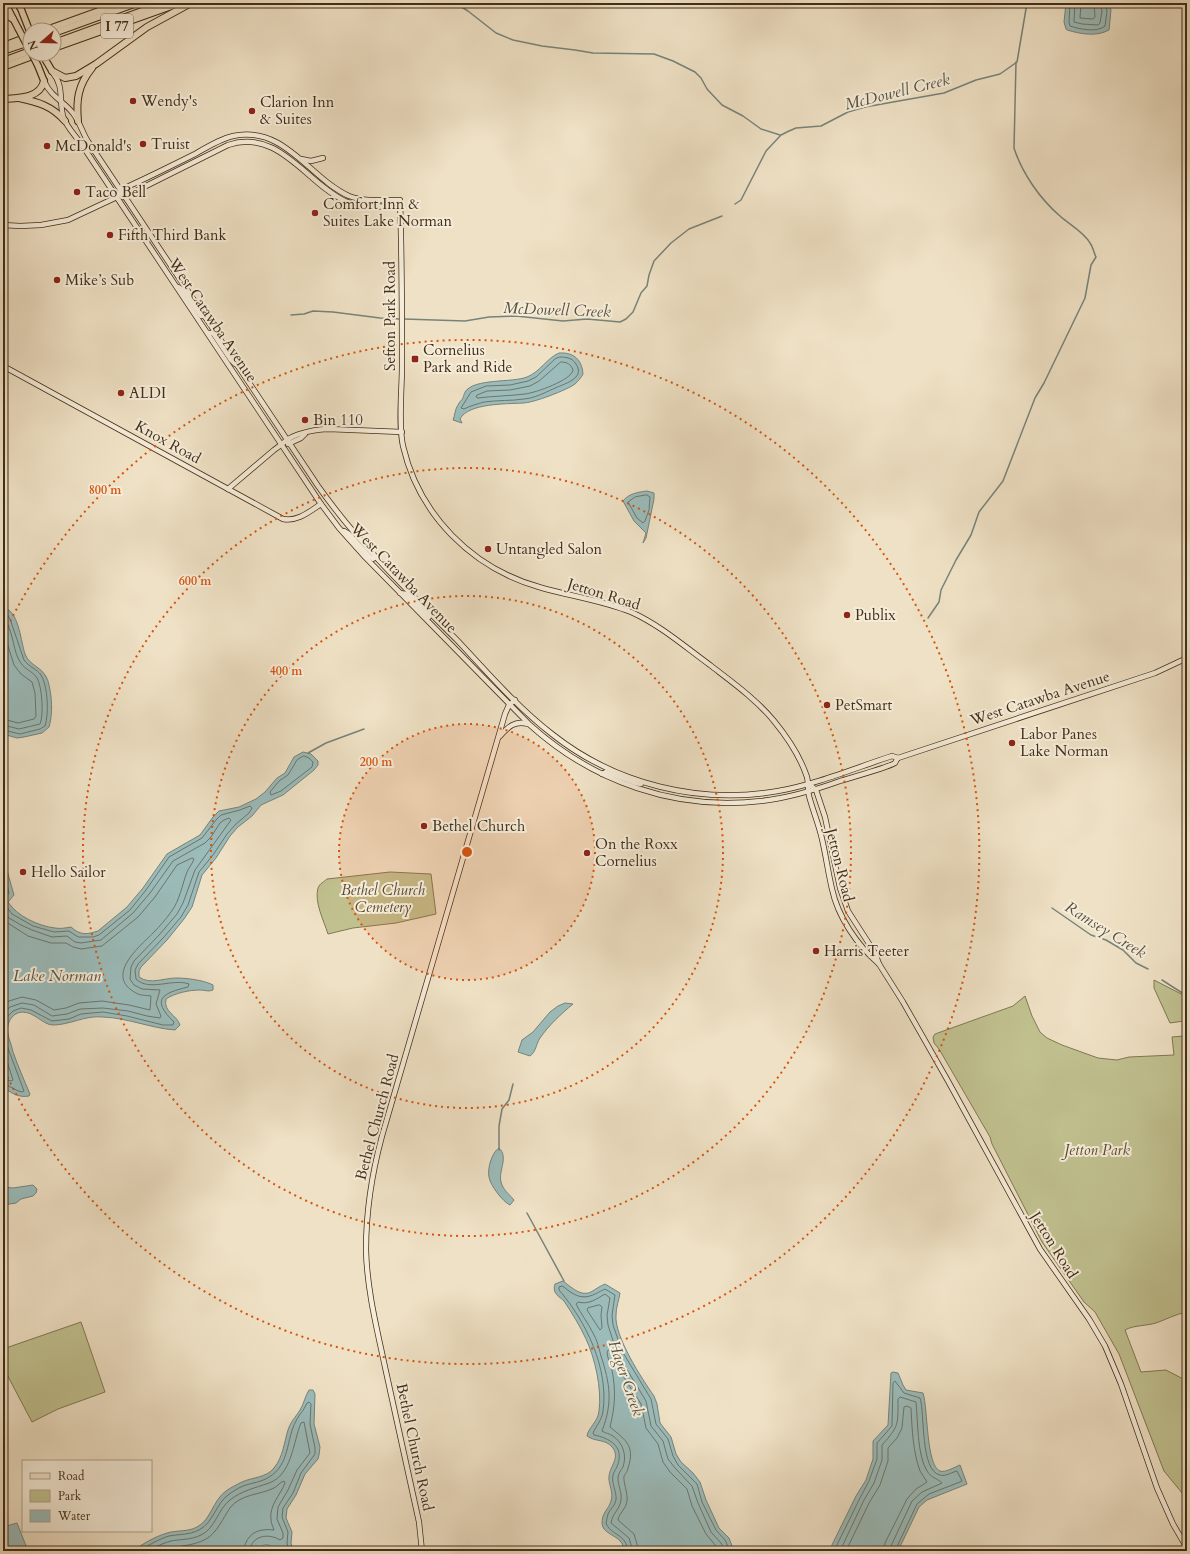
<svg xmlns="http://www.w3.org/2000/svg" width="1190" height="1554" font-family="Cardo,serif">
	<style>
		.green { fill: #c1c190; stroke: #827854 }
		.water { fill: #9bbcbb; stroke: #77837a }
		.lines { fill: none; stroke-linecap: round; stroke-linejoin: round }
		.shore { stroke: #6e756a; stroke-width: 1 }
		.stream { stroke: #77837a; stroke-width: 1.5 }
		.secondary-casing { stroke: #422e18; stroke-width: 6 }
		.primary-casing { stroke: #422e18; stroke-width: 8 }
		.highway-casing { stroke: #422e18; stroke-width: 8 }
		.secondary { stroke: #f5ecd9; stroke-width: 4.5 }
		.primary { stroke: #efe1c5; stroke-width: 5.5 }
		.highway { stroke: #efe1c5; stroke-width: 6 }
		.primary-bridge-casing { stroke: #422e18; stroke-width: 8; stroke-linecap: butt }
		.primary-bridge { stroke: #efe1c5; stroke-width: 5.5 }
		.ring { fill: none; stroke: #d7550d; stroke-width: 2; stroke-dasharray: 2 4 }
		.poi-dot { fill: #8f2418; stroke: #f5ecd9; stroke-width: 1.5 }
		.labels { text-anchor: middle; stroke-width: 4; stroke-linejoin: round; paint-order: stroke }
		.shield { fill: #f5ecd9; stroke: #786752; stroke-width: 1 }
		.shield-label { font-size: 14px; font-weight: bold; fill: #422e18 }
		.poi-label { font-size: 15px; fill: #422e18; stroke: #f5ecd9; text-anchor: start }
		.street-label { font-size: 15px; fill: #422e18; stroke: #f5ecd9 }
		.park-label { font-size: 15px; font-style: italic; fill: #5b4b30; stroke: #f5ecd9 }
		.water-label { font-size: 16px; font-style: italic; fill: #585241; stroke: #f5ecd9 }
		.centre { fill: #d7550d; stroke: #f5ecd9; stroke-width: 2 }
		.ring-label { font-size: 12px; text-anchor: middle; font-weight: bold; fill: #d7550d; stroke: #f5ecd9; stroke-width: 4; stroke-linejoin: round; paint-order: stroke }
	</style>
	<rect width="100%" height="100%" fill="#efe1c5"/>
	<filter id="stains"><feTurbulence type="fractalNoise" baseFrequency=".005" numOctaves="4"/><feColorMatrix values="0 0 0 0 .2 0 0 0 0 .09 0 0 0 0 .02 0 0 0 .5 -.17"/></filter>
	<radialGradient id="worn" r=".72"><stop offset=".6" stop-color="#630" stop-opacity="0"/><stop offset="1" stop-color="#630" stop-opacity=".3"/></radialGradient>
	<g class="green">
		<path d="M390 872 431 874 436 914 396 923 353 928 328 934C324 921 314 902 318 888 320 883 324 882 327 879Z"/>
		<path d="M1154 980 1187 997V1023L1184 1021 1170 1023 1154 988Z"/>
		<path d="M1025 996 1032 1016 1040 1032 1047 1038 1062 1045 1098 1058 1117 1060 1129 1057 1174 1055 1172 1037 1184 1036 1187 1025V1312C1176 1314 1167 1319 1156 1323 1146 1326 1134 1325 1125 1330L1141 1372 1166 1370 1187 1381V1499L1164 1471 1119 1354 1095 1312 1084 1302 1042 1242 992 1144 990 1137 939 1049 934 1043 933 1037 935 1034 1013 1006Z"/>
		<path d="M81 1322 105 1392 58 1409 32 1422 3 1367V1349Z"/>
	</g>
	<g class="water">
		<path d="M1066 3 1109 4 1111 10 1109 30C1096 37 1081 34 1067 30L1066 29 1064 22Z"/>
		<path d="M559 353C574 352 582 360 583 374 581 378 578 381 575 384 567 390 533 403 523 403 507 404 468 403 460 419L462 423 453 420C455 415 455 409 458 405 459 402 462 400 463 398 463 397 465 392 465 392 474 378 512 383 527 377 540 372 547 358 559 353Z"/>
		<path d="M647 491 654 493V499L646 538 643 543 646 533 634 521 623 501C628 494 638 492 647 491Z"/>
		<path d="M7 609C19 615 21 642 25 654 30 667 43 666 48 681 52 695 53 714 49 727L42 733 24 737 17 738 3 734V610Z"/>
		<path d="M303 752 311 754 318 761V765L314 770 283 795 261 805 252 816 238 827 230 836 216 858 202 875 192 907 184 919 167 940 141 967 139 971V977C150 985 164 978 176 978 187 978 203 980 213 985V990C208 992 205 990 200 990 189 990 175 993 166 999 163 1012 177 1015 180 1025L175 1030C150 1028 128 1018 103 1017 85 1015 70 1025 53 1025 43 1025 35 1012 22 1012 11 1013 6 1024 8 1034 9 1040 12 1046 13 1052 18 1066 24 1080 30 1094L29 1096C19 1098 11 1093 3 1087V842C6 847 5 854 5 861 7 872 11 884 14 895L8 902C17 916 38 926 55 928 60 929 65 928 71 927 80 935 86 935 98 931L127 907 143 888 167 854 200 835 213 817 219 811 239 807 256 799 265 792 277 778 285 773 294 757Z"/>
		<path d="M565 1003 573 1004C561 1014 549 1025 540 1038 536 1044 536 1052 530 1056L518 1052 522 1040 533 1032 550 1012 558 1006Z"/>
		<path d="M499 1148C509 1157 498 1171 501 1182 503 1190 509 1194 514 1200L510 1205C503 1202 490 1185 489 1177 487 1169 492 1152 499 1148Z"/>
		<path d="M33 1185 37 1189 36 1193 33 1196 21 1199 16 1203 3 1205V1187L13 1188Z"/>
		<path d="M563 1281C571 1287 581 1297 591 1292 596 1289 600 1286 605 1284L620 1293C619 1300 616 1307 616 1315 614 1336 642 1379 654 1396L657 1404 660 1423 671 1437 676 1454 681 1462 693 1473 700 1482 706 1500 719 1528 729 1538 734 1551H624C623 1548 623 1544 621 1542 616 1535 602 1533 602 1523 602 1512 609 1509 611 1501 614 1492 608 1484 609 1476 610 1466 621 1457 612 1447 606 1439 595 1442 587 1436 588 1428 598 1422 599 1411 602 1389 595 1358 586 1339 580 1326 572 1313 564 1301 561 1298 557 1296 555 1292 554 1289 554 1287 555 1284Z"/>
		<path d="M893 1372 898 1373 903 1385 906 1390 923 1393C928 1408 926 1466 940 1471 945 1473 955 1467 960 1465L967 1484 927 1500 919 1507 898 1551H829L856 1496 866 1480 873 1459V1441L888 1425 891 1373Z"/>
		<path d="M309 1390H313L315 1394 314 1424 320 1447 319 1455 318 1459 305 1474 296 1495 287 1509 286 1518 292 1532 291 1543 293 1551C289 1551 284 1552 280 1551 270 1547 266 1539 258 1551H132C143 1544 154 1537 167 1533 177 1530 188 1532 197 1527 211 1520 213 1500 226 1491 230 1488 236 1485 242 1482 253 1477 266 1478 274 1468 283 1457 284 1443 288 1430 291 1421 295 1418 300 1410 304 1404 305 1396 309 1390Z"/>
		<path d="M17 1523 28 1551H3V1527Z"/>
	</g>
	<g class="lines">
		<g class="shore">
			<path d="M1070 3 1069 22 1070 26C1079 29 1097 33 1105 26L1107 11 1105 3"/>
			<path d="M1075 3 1074 22 1082 24 1098 25 1100 23 1102 11 1100 3"/>
			<path d="M1081 3 1080 18 1093 19 1095 17 1094 3"/>
			<path d="M560 357C567 357 572 358 576 364 586 379 563 384 553 389 544 393 535 398 524 399 511 401 498 400 484 402 477 404 470 406 464 409L461 408 471 392 486 386 510 385 528 381 536 377 555 359Z"/>
			<path d="M561 362C567 362 571 364 573 370 572 380 535 393 525 394 509 396 493 396 478 398L476 397 477 395 487 391 510 390 530 386 539 381Z"/>
			<path d="M647 495 650 497 649 510 645 521 643 523 637 518 628 502 635 497Z"/>
			<path d="M3 613 7 614 10 619 24 660C29 667 37 669 41 675 48 686 49 714 45 726L40 729 20 734 3 730"/>
			<path d="M3 618C12 625 13 648 18 658 23 670 32 670 37 678 42 686 44 715 40 724L19 729 3 725"/>
			<path d="M3 630 14 665 21 674 32 682 35 693 36 716 34 719 18 723 3 719"/>
			<path d="M304 756 309 758 313 762 312 767 281 791 271 795 270 792 279 781 288 775 297 760Z"/>
			<path d="M3 869 9 893 5 899 4 903 12 914 33 926 54 932 69 931 78 937H93L99 935 130 910 146 890 169 857 202 838 216 820 221 815 240 810 250 806 252 808 249 813 236 824 227 834 213 855 199 872 188 905 181 917 164 937 138 964 135 970 136 979C149 992 173 978 189 984L188 987C163 993 150 999 174 1022L173 1025H163L127 1016 103 1012 81 1014 69 1019 52 1021 31 1010 21 1008 13 1011 8 1016 5 1021 3 1035 24 1091 22 1092C15 1091 10 1085 3 1084"/>
			<path d="M3 910 9 918 21 925 32 930 52 937 67 936 75 942 81 943 101 940 133 913 150 893 173 861 205 843 211 837 220 823 224 820 229 818 231 820 195 870 183 903 177 914 160 934 134 961 131 967 130 979 134 985 142 989 160 990 156 1004 161 1016 160 1018 147 1016 128 1011 103 1008 80 1009 67 1014 52 1016 34 1005 22 1003 10 1007 3 1014"/>
			<path d="M3 920 28 936 51 943H66L73 947 81 949 102 946 138 917 155 897 177 865 192 858 194 859C193 863 189 867 187 872 182 885 180 900 171 912 166 919 160 926 153 933 139 947 104 976 136 993 141 996 146 995 151 996L150 1010 129 1005 102 1001 79 1003 66 1008 54 1010 36 1000 22 997 9 1001 3 1005"/>
			<path d="M3 1049 13 1080 11 1081 3 1079"/>
			<path d="M600 1305 602 1307 601 1315 602 1328 600 1330 587 1310 588 1308Z"/>
			<path d="M139 1551C149 1545 159 1539 169 1536 180 1534 189 1535 199 1530 213 1523 216 1504 228 1495 232 1492 238 1488 243 1486 251 1483 262 1482 269 1477 290 1465 286 1439 296 1421 300 1413 303 1412 307 1403L309 1402 311 1404 310 1424 315 1448V1454L301 1473 293 1493 283 1508 282 1517 288 1532 287 1543 289 1551"/>
			<path d="M149 1551C155 1547 163 1543 171 1541 181 1539 191 1540 201 1535 215 1529 218 1509 230 1500 241 1491 255 1488 269 1483 292 1475 293 1442 301 1423L304 1422 310 1453 297 1470 288 1490 278 1507 277 1519 283 1533V1538L280 1540C269 1533 251 1535 250 1551"/>
			<path d="M162 1551C176 1545 192 1547 206 1539 217 1533 223 1518 230 1508 240 1494 260 1495 274 1488 278 1486 280 1482 284 1481L285 1483C280 1496 269 1505 271 1520 271 1523 273 1527 274 1530 271 1530 268 1529 264 1530 253 1530 244 1540 244 1551"/>
			<path d="M628 1551C626 1533 611 1536 606 1523 607 1520 607 1517 608 1514 610 1509 615 1506 616 1500 617 1492 611 1483 613 1475 614 1471 617 1468 618 1464 624 1446 609 1438 594 1435L593 1433C596 1426 602 1420 603 1411 609 1369 586 1321 559 1290V1287L562 1286C565 1287 568 1291 572 1293 585 1301 593 1295 605 1289L615 1295 612 1315 613 1325 622 1351 651 1399 656 1424 668 1439 673 1456 678 1465 697 1484 702 1502 716 1530 725 1540 730 1551"/>
			<path d="M633 1551 629 1538 611 1523C612 1514 620 1509 621 1500 622 1492 618 1486 618 1478 618 1474 621 1470 623 1467 627 1455 623 1443 613 1436 610 1434 605 1433 602 1431 613 1402 610 1384 601 1356 599 1348 597 1340 593 1333 588 1323 581 1314 576 1304L578 1302C589 1305 596 1299 605 1294L610 1298 607 1315 608 1325 617 1353 646 1401 651 1426 663 1441 668 1459 675 1468 692 1486 698 1503 711 1532 721 1543 725 1551"/>
			<path d="M639 1551 634 1534 618 1520C619 1513 626 1509 627 1501 628 1493 623 1482 624 1476 625 1474 628 1471 628 1468 636 1445 624 1439 610 1427 615 1407 616 1391 612 1370 611 1364 605 1354 608 1350L610 1351 618 1368 641 1404 646 1428 658 1444 663 1462 670 1472 687 1489 692 1506 706 1534 716 1546 718 1551"/>
			<path d="M834 1551 860 1498 869 1481 877 1459V1443L892 1426 893 1383 895 1381 904 1393 920 1398C925 1413 920 1471 940 1475 945 1477 952 1472 957 1471L962 1481 960 1482 929 1494 917 1504 895 1551"/>
			<path d="M840 1551 864 1500 874 1483 882 1460V1445C899 1426 898 1425 898 1399L900 1397 916 1402C918 1421 917 1455 927 1471 931 1478 937 1478 942 1483L922 1492 912 1501 891 1546 890 1551"/>
			<path d="M846 1551 869 1503 880 1485 888 1461V1448L897 1438 902 1428 904 1407 907 1406 911 1408C912 1429 913 1452 920 1471 922 1475 925 1478 927 1482L916 1489 907 1499 885 1543 884 1551"/>
		</g>
		<g class="stream">
			<path d="M455 3 468 11 496 33 513 40 542 46 575 50 593 53 654 54 673 61 695 72 701 78 707 89 722 105 743 116 761 129 780 135"/>
			<path d="M735 204 741 200 766 151 781 135 789 131 796 128 821 126 848 112 865 107 944 93 976 80 1000 74 1017 62 1027 3"/>
			<path d="M291 315 304 314 313 311 333 312 380 318 400 319"/>
			<path d="M404 319 465 321 489 317 516 316 563 321 587 319 620 322 626 319 633 312 641 293 647 286 649 275 654 261 671 243 689 229 722 216"/>
			<path d="M928 618 939 602 941 590 956 560 971 535 979 512 1003 481 1035 398 1044 383 1085 298 1091 265 1096 257C1094 253 1093 247 1090 243 1084 232 1070 225 1060 216 1040 199 1022 173 1014 148L1016 62"/>
			<path d="M308 753 326 743 364 729"/>
			<path d="M1052 908 1091 935 1106 940 1123 950 1136 963 1148 969"/>
			<path d="M1162 980 1187 996"/>
			<path d="M499 1150V1126L502 1109 509 1100 513 1084"/>
			<path d="M527 1213 564 1281"/>
		</g>
		<defs>
			<g id="secondary">
				<path d="M53 73C64 86 59 100 63 116 66 127 76 136 82 145L321 504 339 528 365 557 530 725C593 782 676 811 761 801 789 798 815 790 840 781 850 778 889 767 895 763 896 761 897 759 898 758L1155 673 1187 658"/>
				<path d="M44 81C51 97 62 100 72 112 80 121 82 133 89 143L318 486C358 543 408 591 457 640 487 672 517 707 552 734 615 784 699 805 778 791 817 784 855 768 892 756L898 758"/>
				<path d="M301 159 311 161 323 158"/>
				<path d="M124 197 228 145C279 128 306 183 345 201 362 209 382 206 400 206"/>
				<path d="M3 225 20 226 41 225 68 220 117 197 121 191 129 186C151 176 173 165 195 154 207 147 220 139 233 136 285 125 309 178 349 196 365 202 383 200 400 200 402 255 402 310 402 366 402 389 398 424 403 446 419 515 472 568 539 587 569 596 601 600 631 612 660 625 684 646 710 665 732 682 756 699 774 721 788 738 800 756 807 777 809 784 807 789 809 796 813 811 819 825 822 839 826 856 828 872 832 889 838 917 857 945 879 964"/>
				<path d="M178 287 183 290 201 316H206"/>
				<path d="M208 333H213L231 360 235 364"/>
				<path d="M3 366 283 519C298 522 310 511 321 504"/>
				<path d="M288 444 301 438 305 434"/>
				<path d="M228 489 274 450C280 446 285 441 290 438 299 433 317 429 328 429L402 432"/>
				<path d="M344 531 349 534 370 557 373 559 375 557"/>
				<path d="M400 593 406 594 429 617"/>
				<path d="M500 736C508 727 515 720 528 724"/>
				<path d="M602 774 606 772 635 783 641 784"/>
				<path d="M809 784 816 790 825 817 840 888 848 911 875 953 879 964 903 1002 948 1081 1040 1249 1089 1319 1105 1346 1121 1384 1157 1488 1173 1524 1187 1548"/>
				<path d="M422 1551 419 1522C408 1470 396 1419 385 1367 377 1329 367 1290 366 1250 366 1211 372 1173 382 1136L505 714 509 705 515 700"/>
			</g>
			<g id="primary">
				<path d="M5 3 18 28"/>
				<path d="M19 4 30 32"/>
				<path d="M42 54 52 71"/>
				<path d="M38 66 44 81"/>
			</g>
			<g id="highway">
				<path d="M20 7 21 3"/>
				<path d="M3 13 13 19"/>
				<path d="M46 30 121 3"/>
				<path d="M54 33 137 3"/>
				<path d="M54 43 164 3"/>
				<path d="M3 46 30 36"/>
				<path d="M54 48 180 3"/>
				<path d="M3 51 30 42"/>
				<path d="M3 61 30 51"/>
				<path d="M3 67 38 54"/>
				<path d="M52 71 65 78 76 76 96 64 147 27 191 3"/>
				<path d="M19 98C38 102 52 106 65 121"/>
				<path d="M3 99C17 98 40 99 44 81"/>
				<path d="M78 121C76 100 78 85 92 68"/>
			</g>
		</defs>
		<use href="#secondary" class="secondary-casing"/>
		<use href="#primary" class="primary-casing"/>
		<use href="#highway" class="highway-casing"/>
		<use href="#secondary" class="secondary"/>
		<use href="#primary" class="primary"/>
		<use href="#highway" class="highway"/>
		<defs>
			<g id="primary-bridge">
				<path d="M18 28 30 51"/>
				<path d="M32 54 38 66"/>
			</g>
		</defs>
		<use href="#primary-bridge" class="primary-bridge-casing"/>
		<use href="#primary-bridge" class="primary-bridge"/>
	</g>
	<circle cx="467" cy="852" r="128" fill="#d7550d" fill-opacity=".12"/>
	<g class="ring">
		<circle cx="467" cy="852" r="128"/>
		<circle cx="467" cy="852" r="256"/>
		<circle cx="467" cy="852" r="384"/>
		<path d="M5 632A512 512 0 1 1 5 1072"/>
	</g>
	<g class="poi-dot">
		<circle cx="133" cy="101" r="4"/>
		<circle cx="252" cy="111" r="4"/>
		<circle cx="143" cy="144" r="4"/>
		<circle cx="47" cy="146" r="4"/>
		<circle cx="77" cy="192" r="4"/>
		<circle cx="315" cy="213" r="4"/>
		<circle cx="110" cy="235" r="4"/>
		<circle cx="57" cy="280" r="4"/>
		<rect x="411" y="355" width="8" height="8" rx="2"/>
		<circle cx="121" cy="393" r="4"/>
		<circle cx="305" cy="420" r="4"/>
		<circle cx="488" cy="549" r="4"/>
		<circle cx="847" cy="615" r="4"/>
		<circle cx="827" cy="705" r="4"/>
		<circle cx="1012" cy="743" r="4"/>
		<circle cx="424" cy="826" r="4"/>
		<circle cx="587" cy="853" r="4"/>
		<circle cx="23" cy="872" r="4"/>
		<circle cx="816" cy="951" r="4"/>
	</g>
	<g class="labels">
		<rect class="shield" x="101" y="14" width="32" height="24" rx="3"/>
		<g class="shield-label">
			<text x="117" y="31">I 77</text>
		</g>
		<g class="poi-label">
			<text x="141" y="106">Wendy's</text>
			<text x="260" y="107">Clarion Inn<tspan x="260" dy="17">&amp; Suites</tspan></text>
			<text x="151" y="149">Truist</text>
			<text x="55" y="151">McDonald's</text>
			<text x="85" y="197">Taco Bell</text>
			<text x="323" y="209">Comfort Inn &amp;<tspan x="323" dy="17">Suites Lake Norman</tspan></text>
			<text x="118" y="240">Fifth Third Bank</text>
			<text x="65" y="285">Mike’s Sub</text>
			<text x="423" y="355">Cornelius<tspan x="423" dy="17">Park and Ride</tspan></text>
			<text x="129" y="398">ALDI</text>
			<text x="313" y="425">Bin 110</text>
			<text x="496" y="554">Untangled Salon</text>
			<text x="855" y="620">Publix</text>
			<text x="835" y="710">PetSmart</text>
			<text x="1020" y="739">Labor Panes<tspan x="1020" dy="17">Lake Norman</tspan></text>
			<text x="432" y="831">Bethel Church</text>
			<text x="595" y="849">On the Roxx<tspan x="595" dy="17">Cornelius</tspan></text>
			<text x="31" y="877">Hello Sailor</text>
			<text x="824" y="956">Harris Teeter</text>
		</g>
		<g class="street-label">
			<text transform="translate(390 316) rotate(-90)" y="5">Sefton Park Road</text>
			<text transform="translate(213 320) rotate(56)" y="5">West Catawba Avenue</text>
			<text transform="translate(168 442) rotate(29)" y="5">Knox Road</text>
			<text transform="translate(404 578) rotate(46)" y="5">West Catawba Avenue</text>
			<text transform="translate(604 594) rotate(17)" y="5">Jetton Road</text>
			<text transform="translate(1040 698) rotate(-18)" y="5">West Catawba Avenue</text>
			<text transform="translate(840 865) rotate(76)" y="5">Jetton Road</text>
			<text transform="translate(377 1117) rotate(-75)" y="5">Bethel Church Road</text>
			<text transform="translate(1054 1245) rotate(58)" y="5">Jetton Road</text>
			<text transform="translate(415 1447) rotate(78)" y="5">Bethel Church Road</text>
		</g>
		<g class="park-label">
			<text x="383" y="895">Bethel Church<tspan x="383" dy="17">Cemetery</tspan></text>
			<text x="1097" y="1155">Jetton Park</text>
		</g>
		<g class="water-label">
			<text transform="translate(897 91) rotate(-14)" y="6">McDowell Creek</text>
			<text transform="translate(557 309) rotate(2)" y="6">McDowell Creek</text>
			<text transform="translate(1106 929) rotate(32)" y="6">Ramsey Creek</text>
			<text x="57" y="981">Lake Norman</text>
			<text transform="translate(627 1378) rotate(71)" y="6">Hager Creek</text>
		</g>
	</g>
	<circle cx="467" cy="852" r="6" class="centre"/>
	<g class="ring-label">
		<text x="105" y="494">800 m</text>
		<text x="195" y="585">600 m</text>
		<text x="286" y="675">400 m</text>
		<text x="376" y="766">200 m</text>
	</g>
	<rect width="1190" height="1554" fill="none" stroke="#efe1c5" stroke-width="16"/>
	<rect x="4" y="4" width="1182" height="1546" fill="none" stroke="#422e18" stroke-width="2"/>
	<rect x="8" y="8" width="1174" height="1538" fill="none" stroke="#422e18"/>
	<rect x="22" y="1460" width="130" height="72" fill="#f5ecd9" stroke="#ada08c"/>
	<rect x="30" y="1473" width="20" height="6" fill="#efe1c5" stroke="#ada08c"/>
	<text x="58" y="1480" font-size="12" fill="#422e18">Road</text>
	<rect x="30" y="1490" width="20" height="12" fill="#c1c190" stroke="#ada08c"/>
	<text x="58" y="1500" font-size="12" fill="#422e18">Park</text>
	<rect x="30" y="1510" width="20" height="12" fill="#9bbcbb" stroke="#ada08c"/>
	<text x="58" y="1520" font-size="12" fill="#422e18">Water</text>
	<g transform="translate(42 42) rotate(250)"><circle r="19" fill="#f5ecd9" stroke="#ada08c"/>
	<path d="M0-3L7 15L0 10L-7 15Z" fill="#8f2418"/>
	<text y="-6" font-size="11" font-weight="bold" text-anchor="middle" fill="#422e18">N</text>
	</g>
	<rect width="100%" height="100%" filter="url(#stains)"/>
	<rect width="100%" height="100%" fill="url(#worn)"/>
</svg>
